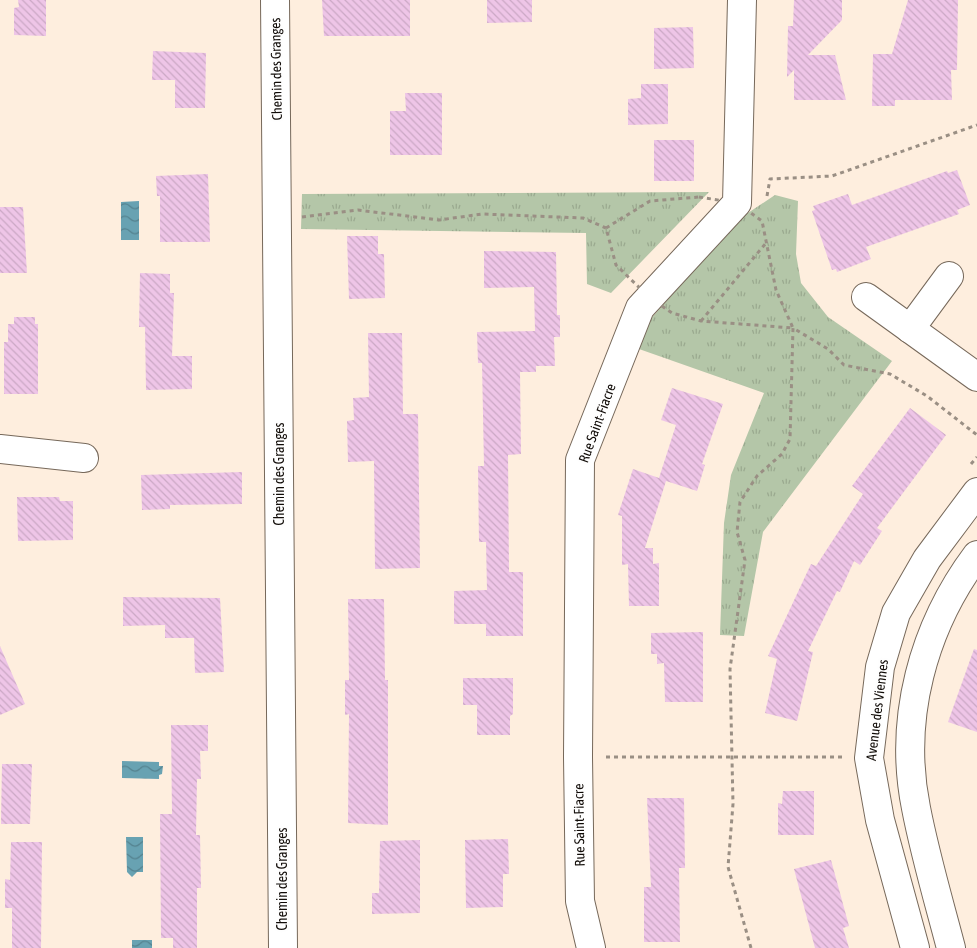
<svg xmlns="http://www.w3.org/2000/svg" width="977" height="948" font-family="'Asap Condensed',sans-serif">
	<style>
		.grass { fill: url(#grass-tufts) }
		.water { fill: url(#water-waves) }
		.building { fill: url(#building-back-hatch) }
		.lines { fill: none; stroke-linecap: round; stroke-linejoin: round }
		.minor-casing { stroke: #76685a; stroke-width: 30 }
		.path { stroke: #9a8f84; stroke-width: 3; stroke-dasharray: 4 4; stroke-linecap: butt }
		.minor { stroke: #fff; stroke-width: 28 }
		.labels { text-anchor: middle; stroke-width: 5; stroke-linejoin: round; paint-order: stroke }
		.street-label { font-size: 14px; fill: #100b07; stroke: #fefefe }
	</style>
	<defs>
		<pattern id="grass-tufts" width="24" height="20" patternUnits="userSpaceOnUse" patternTransform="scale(1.25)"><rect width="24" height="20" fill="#b4c6a8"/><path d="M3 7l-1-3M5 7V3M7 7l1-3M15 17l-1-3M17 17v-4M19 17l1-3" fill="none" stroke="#9aa98f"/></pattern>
		<pattern id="water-waves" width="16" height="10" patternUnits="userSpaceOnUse" patternTransform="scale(1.25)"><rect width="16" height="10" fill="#68a2b2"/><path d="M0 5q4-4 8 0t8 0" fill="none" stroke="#54828f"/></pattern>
		<pattern id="building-back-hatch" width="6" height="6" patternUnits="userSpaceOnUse" patternTransform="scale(1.25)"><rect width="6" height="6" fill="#eec5e7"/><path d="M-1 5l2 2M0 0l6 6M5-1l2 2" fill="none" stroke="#cba8c5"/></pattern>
	</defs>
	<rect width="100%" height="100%" fill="#feeede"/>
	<g class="grass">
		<path d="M709 192 611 293 587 284 586 233 301 229 302 194Z"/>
		<path d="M775 195 798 201 796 254 801 283 828 317 892 361 763 532 744 636 720 635 724 523 731 475 764 393 639 349 648 322 739 219Z"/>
	</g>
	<g class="water">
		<path d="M139 201V240H121V202Z"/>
		<path d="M122 761 159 762V766H163L162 774 159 775V779L122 778Z"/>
		<path d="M126 837H143V872H137L132 877 127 872Z"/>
		<rect x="132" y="940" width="20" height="8"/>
	</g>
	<g class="building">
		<path d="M18 0H46V36L14 35V8L19 7Z"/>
		<path d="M322 0H410V36H324Z"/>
		<path d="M487 0H532V22L487 23Z"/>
		<path d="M794 0H842V20L808 55H835L846 100H794V70L787 77 788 26H793Z"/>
		<path d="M908 0H958L957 70H951L952 100H895V106H872L873 54H892Z"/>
		<path d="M693 27 694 68 654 69V28Z"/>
		<path d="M153 51 206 53 205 108H175V80H152Z"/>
		<path d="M641 84H668V124L628 125V99L641 98Z"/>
		<path d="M405 93H442V155H390V111H406Z"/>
		<rect x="654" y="140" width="40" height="41"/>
		<path d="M957 170 970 205 957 210 959 214 866 247 871 259 837 272 836 269 832 270 812 211 815 210 813 206 848 194 852 205 947 171 948 173Z"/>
		<path d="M208 174 210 242H160V196H157L156 176Z"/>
		<path d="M0 207H23L27 273H0Z"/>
		<path d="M347 236H378V254H384L385 298 349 299Z"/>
		<path d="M484 251 556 252 557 315H560V337H554L555 366H536V372H520L521 454 508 455 509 572H523V636H486V624H454V591L487 590 486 542H479L478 466H484L482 363H478L477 332 535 331 534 287 484 288Z"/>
		<path d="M140 273 170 274V293H174L172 356H192V389L146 390 145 327H139Z"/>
		<path d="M14 317H35V324H38V394H4V342H8V324H14Z"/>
		<path d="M368 333H402L403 414H418L420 568 375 569 374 461 348 462 347 421 354 420 353 398 369 397Z"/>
		<path d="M672 388 723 404 702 464 705 465 697 491 666 481 645 548H653V564L659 563V606H629L628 564 622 565V516L618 515 633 469 659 478 676 425 661 420Z"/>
		<path d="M910 408 946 435 877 528 882 531 860 565 854 561 840 592 837 591 808 651 813 652 797 721 765 713 777 659 768 656 811 564 816 566 863 494 852 486Z"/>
		<path d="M242 472V504L170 505V509L142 510 141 475Z"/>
		<path d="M17 497H59L60 501H73V540L18 541Z"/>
		<path d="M123 597 220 598 224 672 195 673 194 638H165V625L123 626Z"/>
		<path d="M348 599H384L385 680H388V825L348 823 349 714 345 715V680H349Z"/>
		<path d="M703 632V702H665L664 663 657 664V654H651V633Z"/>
		<path d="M0 646 25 704 0 715Z"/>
		<path d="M974 649 977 650V732L948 722Z"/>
		<path d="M463 678H513V714L510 716V735H477V705H463Z"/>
		<path d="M171 725H208V751H200L201 779H197L196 835H200L201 888H197V948H173V938H161L160 814H172Z"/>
		<path d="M2 764H32L30 824H1Z"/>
		<path d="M783 791H814V835H778V803L782 804Z"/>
		<path d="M647 798H684L685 868H679L680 942H644V887H651Z"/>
		<path d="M508 839 509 874H503V907L466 908 465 840Z"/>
		<path d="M420 840V913L372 914V893H379L380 841Z"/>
		<path d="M11 842H42L41 948H12V908H5V879L10 880Z"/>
		<path d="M831 860 849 926 843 928 849 948H815L794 869Z"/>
	</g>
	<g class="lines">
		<defs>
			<g id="minor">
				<path d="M275 0 283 948"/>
				<path d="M866 297 977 377"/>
				<path d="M910 329 949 276"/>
				<path d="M0 449 84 458"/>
				<path d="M591 948 580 901 578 757 580 460 640 308 737 203 742 0"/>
				<path d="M915 948 880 820 869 758 880 667 896 613 927 559 977 492"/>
				<path d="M951 948C939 902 925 855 916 808 898 719 923 627 977 555"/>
			</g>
		</defs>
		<use href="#minor" class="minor-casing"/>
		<g class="path">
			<path d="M767 196 770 179 832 176 977 125"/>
			<path d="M699 197 737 203 762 221 776 290 793 328 701 321 672 313 650 298 616 265 606 228 650 201Z"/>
			<path d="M302 217 358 210 439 220 482 214 583 218 606 228"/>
			<path d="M701 321 766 243"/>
			<path d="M971 464 977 457"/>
			<path d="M606 757H842"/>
			<path d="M751 948 728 867 733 804 730 669 745 560 737 532 740 502 757 476 782 454 790 439 793 328 828 349 844 365 890 374 927 396 977 435"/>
		</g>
		<use href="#minor" class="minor"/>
	</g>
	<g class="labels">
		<g class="street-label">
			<text transform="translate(276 69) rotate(-91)" y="5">Chemin des Granges</text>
			<text transform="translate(597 423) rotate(-70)" y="5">Rue Saint-Fiacre</text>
			<text transform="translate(279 474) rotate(-90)" y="5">Chemin des Granges</text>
			<text transform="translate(877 710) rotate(-83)" y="5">Avenue des Viennes</text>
			<text transform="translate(579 825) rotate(-91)" y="5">Rue Saint-Fiacre</text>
			<text transform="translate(282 879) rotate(-90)" y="5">Chemin des Granges</text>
		</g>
	</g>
</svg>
